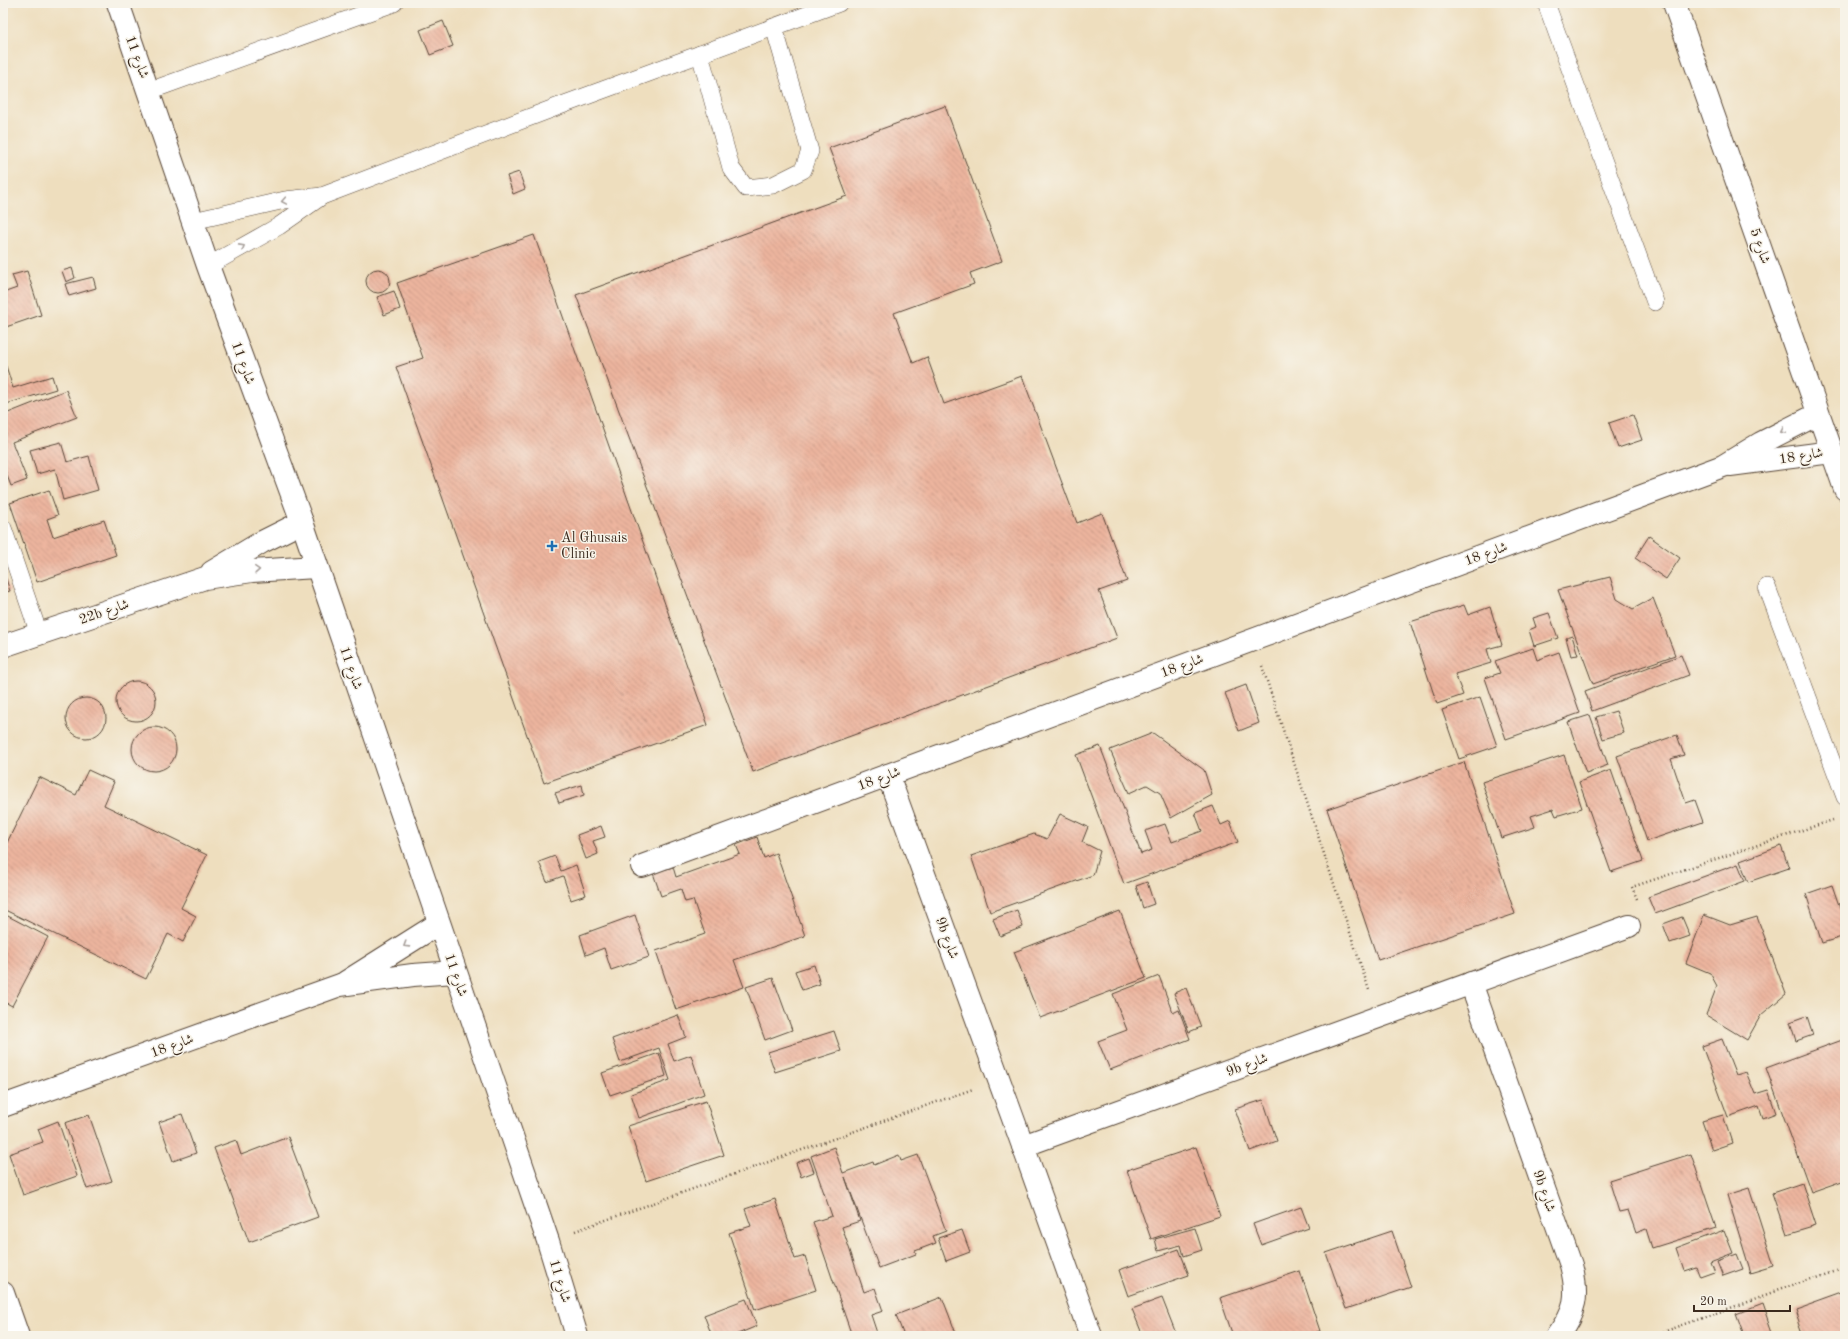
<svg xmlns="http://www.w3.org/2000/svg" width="1848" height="1339" viewBox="0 0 1848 1339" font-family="'Old Standard TT',Amiri,serif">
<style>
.building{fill:url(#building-back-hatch)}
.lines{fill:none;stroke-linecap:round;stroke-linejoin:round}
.lane-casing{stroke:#564536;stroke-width:18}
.street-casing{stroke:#564536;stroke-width:24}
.path{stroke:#564536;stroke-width:2.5;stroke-dasharray:1 3;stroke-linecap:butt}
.lane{stroke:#fff;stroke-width:17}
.street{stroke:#fff;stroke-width:22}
.oneway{stroke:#a79f9a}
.poi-dot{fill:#1f6fb2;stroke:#f7f3e8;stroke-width:1.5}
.labels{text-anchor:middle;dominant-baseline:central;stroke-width:3;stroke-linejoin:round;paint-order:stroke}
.street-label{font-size:14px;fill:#3b2a1e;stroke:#f7f3e8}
.poi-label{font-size:14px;fill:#3b2a1e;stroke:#f7f3e8;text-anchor:start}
</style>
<defs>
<pattern id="building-back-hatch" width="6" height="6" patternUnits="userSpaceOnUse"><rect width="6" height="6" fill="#edb59f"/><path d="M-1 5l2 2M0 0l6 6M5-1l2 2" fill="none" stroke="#c19381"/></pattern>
</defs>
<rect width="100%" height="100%" fill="#f7f3e8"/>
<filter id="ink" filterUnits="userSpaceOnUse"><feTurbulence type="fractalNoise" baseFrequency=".025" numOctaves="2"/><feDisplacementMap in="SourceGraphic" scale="8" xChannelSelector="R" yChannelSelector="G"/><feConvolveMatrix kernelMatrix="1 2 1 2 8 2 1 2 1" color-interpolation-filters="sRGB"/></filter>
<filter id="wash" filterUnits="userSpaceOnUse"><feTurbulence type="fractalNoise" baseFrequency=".012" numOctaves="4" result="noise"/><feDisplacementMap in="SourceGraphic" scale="16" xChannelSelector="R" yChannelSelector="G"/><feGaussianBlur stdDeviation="0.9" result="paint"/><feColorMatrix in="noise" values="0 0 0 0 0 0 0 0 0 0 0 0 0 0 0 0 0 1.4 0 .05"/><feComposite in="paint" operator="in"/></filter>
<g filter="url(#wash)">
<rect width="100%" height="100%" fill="#eedebe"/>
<g id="blocks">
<!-- building -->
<g class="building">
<path d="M443 21 453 46 430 55 420 30Z"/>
<path d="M945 106 1002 261 970 273 974 284 894 313 913 363 927 357 944 404 1022 376 1077 523 1102 513 1127 581 1099 591 1117 638 753 772 576 295 847 196 829 148Z"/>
<path d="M519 172 525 189 513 194 507 176Z"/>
<path d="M534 235 708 725 544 783 396 367 423 358 397 283Z"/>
<path d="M72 268 75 278 66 282 62 271Z"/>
<circle cx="378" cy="281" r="12"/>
<path d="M27 271 41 315 3 328V293L17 288 12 275Z"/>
<path d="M93 277 96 288 69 296 65 284Z"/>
<path d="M394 291 400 309 384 315 377 297Z"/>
<path d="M6 366 13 388 52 376 56 389 3 405V367Z"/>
<path d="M66 390 77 417 12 442 27 480 11 486 3 465V415Z"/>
<path d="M1633 415 1642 440 1618 448 1609 423Z"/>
<path d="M61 442 67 462 89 456 98 490 63 500 55 469 37 474 30 450Z"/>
<path d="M49 490 58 515 47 519 53 537 104 520 116 555 37 582 10 503Z"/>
<path d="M1649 536 1680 558 1666 579 1635 558Z"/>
<path d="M3 570 10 591 3 593Z"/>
<path d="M1610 577 1617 599 1633 609 1653 598 1675 655 1593 684 1558 590Z"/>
<path d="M1464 605 1468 615 1490 607 1502 645 1487 649 1491 663 1455 674 1463 695 1437 704 1410 622Z"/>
<path d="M1549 613 1558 638 1534 646 1529 630 1536 627 1533 618Z"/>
<path d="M1572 636 1578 655 1571 656 1566 638Z"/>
<path d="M1533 648 1537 660 1559 652 1580 713 1506 739 1485 678 1500 673 1495 661Z"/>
<path d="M1681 655 1689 675 1592 711 1585 691Z"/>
<circle cx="136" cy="701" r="20"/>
<path d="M1246 685 1259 723 1239 731 1225 693Z"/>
<path d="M1480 697 1497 746 1459 759 1442 710Z"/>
<circle cx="86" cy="718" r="20"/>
<path d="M1616 711 1624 733 1603 739 1596 717Z"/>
<path d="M1590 715 1608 765 1586 773 1568 722Z"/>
<circle cx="154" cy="749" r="22"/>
<path d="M1153 733 1204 770 1212 795 1171 818 1160 793 1147 785 1129 793 1110 750Z"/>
<path d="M1677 735 1684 755 1671 759 1686 803 1695 800 1703 822 1647 841 1617 756Z"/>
<path d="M1100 746 1141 854 1152 850 1145 831 1165 824 1172 842 1202 831 1195 813 1213 806 1221 825 1230 821 1238 842 1124 884 1076 755Z"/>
<path d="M1564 755 1582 808 1556 816 1553 809 1531 816 1535 827 1501 838 1482 782Z"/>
<path d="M1464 762 1515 914 1378 960 1327 809Z"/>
<path d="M88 770 114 782 104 805 207 855 181 908 196 916 183 942 168 934 146 979 3 909V851L39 777 76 795Z"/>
<path d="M1611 770 1643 861 1611 872 1579 782Z"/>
<path d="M582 785 584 795 559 803 555 793Z"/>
<path d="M1060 814 1088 827 1082 842 1100 851 1093 875 990 912 971 856 1034 834 1047 839Z"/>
<path d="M601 826 605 837 593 841 598 854 586 859 577 835Z"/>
<path d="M757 837 764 858 776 853 805 936 734 960 744 987 676 1010 656 951 705 934 693 900 685 902 681 889 661 896 653 873 673 867 676 877 740 854 736 845Z"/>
<path d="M1781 846 1789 868 1748 882 1740 861Z"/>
<path d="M555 856 561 871 576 865 586 895 571 900 563 876 547 882 539 862Z"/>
<path d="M1738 864 1745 881 1655 914 1648 897Z"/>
<path d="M1147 882 1154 904 1143 908 1136 886Z"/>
<path d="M1832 885 1845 923V936L1822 943 1806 894Z"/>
<path d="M1017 910 1023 927 1000 936 993 919Z"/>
<path d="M1120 911 1146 978 1040 1018 1014 952Z"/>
<path d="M4 914 48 937 12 1006 3 1001Z"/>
<path d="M635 915 649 957 611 970 604 948 586 955 580 935Z"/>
<path d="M1704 915 1730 925 1757 917 1786 994 1761 1015 1747 1040 1706 1015 1717 986 1710 973 1686 963Z"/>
<path d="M1682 917 1690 936 1670 943 1663 924Z"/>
<path d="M814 965 820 984 802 990 795 971Z"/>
<path d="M1159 976 1173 1013 1179 1010 1190 1039 1110 1070 1098 1041 1127 1030 1113 994Z"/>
<path d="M773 978 792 1030 765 1040 746 987Z"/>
<path d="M1186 988 1201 1027 1189 1032 1174 993Z"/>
<path d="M678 1015 686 1037 668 1044 674 1061 691 1055 704 1094 639 1118 631 1094 670 1080 659 1048 620 1062 612 1039Z"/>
<path d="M1807 1016 1813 1035 1796 1041 1790 1022Z"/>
<path d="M834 1031 841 1051 775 1072 768 1052Z"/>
<path d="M1722 1039 1736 1075 1746 1072 1755 1094 1768 1090 1776 1113 1763 1118 1759 1106 1728 1117 1702 1046Z"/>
<path d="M1845 1039V1180L1811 1192 1766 1068Z"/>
<path d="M659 1053 666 1076 610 1095 602 1073Z"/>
<path d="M1263 1100 1277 1141 1250 1151 1235 1109Z"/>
<path d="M706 1101 724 1155 646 1181 628 1126Z"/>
<path d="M182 1114 196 1153 173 1161 159 1122Z"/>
<path d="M89 1115 112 1181 87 1189 65 1123Z"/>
<path d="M1723 1115 1732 1143 1712 1150 1702 1121Z"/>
<path d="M58 1121 77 1176 23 1195 9 1154 43 1142 38 1129Z"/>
<path d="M288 1137 318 1217 249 1242 214 1148 236 1140 241 1155Z"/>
<path d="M834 1147 843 1173 873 1162 874 1165 899 1155 901 1161 918 1155 946 1231 933 1236 936 1243 915 1251 916 1254 879 1268 845 1177 860 1221 842 1227 864 1292 875 1288 883 1311 871 1315 878 1336H852L813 1222 832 1216 811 1156Z"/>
<path d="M1196 1147 1220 1216 1151 1239 1127 1170Z"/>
<path d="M1691 1154 1716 1228 1652 1248 1646 1229 1636 1233 1628 1210 1619 1212 1609 1180Z"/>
<path d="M809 1158 814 1172 801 1177 796 1163Z"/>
<path d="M1802 1183 1816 1225 1786 1234 1772 1193Z"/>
<path d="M1749 1188 1774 1266 1751 1273 1727 1195Z"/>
<path d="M775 1199 795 1259 805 1256 816 1290 755 1310 729 1233 751 1226 745 1209Z"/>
<path d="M1301 1207 1309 1228 1261 1245 1253 1224Z"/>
<path d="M1195 1228 1202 1250 1184 1256 1181 1245 1158 1251 1155 1239Z"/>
<path d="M962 1230 970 1252 946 1261 938 1238Z"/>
<path d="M1724 1230 1733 1253 1710 1262 1714 1272 1700 1277 1696 1267 1684 1271 1676 1248Z"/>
<path d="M1392 1231 1411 1287 1346 1309 1326 1253Z"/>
<path d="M1179 1249 1189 1275 1128 1296 1119 1270Z"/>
<path d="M1737 1254 1743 1269 1723 1276 1717 1261Z"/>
<path d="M1300 1271 1320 1331 1305 1336H1233L1220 1298Z"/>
<path d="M1845 1292V1336H1804L1795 1310Z"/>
<path d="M942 1297 957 1336H904L896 1315Z"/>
<path d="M1162 1298 1175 1331 1161 1336H1143L1132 1309Z"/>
<path d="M746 1299 757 1326 733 1336H712L704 1315Z"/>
<path d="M1762 1304 1773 1336H1744L1736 1314Z"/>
</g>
</g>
</g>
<g filter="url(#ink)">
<use href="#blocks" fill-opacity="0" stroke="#564536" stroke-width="1"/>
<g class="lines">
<!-- lane casing -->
<g class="lane-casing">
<g id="lane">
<path d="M1546 3 1655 302"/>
<path d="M700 54 731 168 746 188 773 185 803 170 810 151 774 27"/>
<path d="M149 91 394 3"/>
<path d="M193 221 285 200 322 196"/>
<path d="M208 266 279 226 322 196 562 105 839 3"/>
<path d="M3 528 39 634"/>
<path d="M1767 587 1845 797"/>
</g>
</g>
<!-- street casing -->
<g class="street-casing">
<g id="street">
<path d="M118 3 208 266 302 522 548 1241 577 1336"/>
<path d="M1674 3 1845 489"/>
<path d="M1730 465 1832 452"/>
<path d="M212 572 262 542 302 522"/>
<path d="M3 646 205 578 252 571 316 567"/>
<path d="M888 775 1023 1146 1091 1336"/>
<path d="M642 866 1723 466 1761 443 1818 414"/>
<path d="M346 982 438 924"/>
<path d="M1471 983 1571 1265C1579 1296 1576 1310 1557 1336"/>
<path d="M3 1106 340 985 413 975 455 972"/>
<path d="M1023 1146 1629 926"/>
<path d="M3 1293 18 1336"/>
</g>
</g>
<!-- path -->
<g class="path">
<path d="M1262 666 1369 990"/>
<path d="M1637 899 1632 887 1833 820"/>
<path d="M575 1231 973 1089"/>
<path d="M1652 1336 1845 1267"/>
</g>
<!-- lane -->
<use href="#lane" class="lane"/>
<!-- street -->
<use href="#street" class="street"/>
</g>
<!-- one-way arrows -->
<defs><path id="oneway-chevron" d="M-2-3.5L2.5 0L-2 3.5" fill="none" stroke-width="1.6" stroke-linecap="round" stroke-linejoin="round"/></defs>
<g class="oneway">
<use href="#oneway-chevron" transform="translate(284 201) rotate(170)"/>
<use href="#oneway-chevron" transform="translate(242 247) rotate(-29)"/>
<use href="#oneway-chevron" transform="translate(1783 431) rotate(154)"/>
<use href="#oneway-chevron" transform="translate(257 570) rotate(-4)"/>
<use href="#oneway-chevron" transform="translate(406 945) rotate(148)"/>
</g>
</g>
<!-- markers -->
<path class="poi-dot" d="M550 540h4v4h4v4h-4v4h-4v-4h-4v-4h4z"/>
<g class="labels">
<!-- street labels -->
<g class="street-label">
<text transform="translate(137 57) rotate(70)">شارع 11</text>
<text transform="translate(1760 246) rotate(71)">شارع 5</text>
<text transform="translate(243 363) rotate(70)">شارع 11</text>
<text transform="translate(1801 456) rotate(-9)">شارع 18</text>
<text transform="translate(1486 554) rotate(-20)">شارع 18</text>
<text transform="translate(104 612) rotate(-19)">22b شارع</text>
<text transform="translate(1182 666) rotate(-20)">شارع 18</text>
<text transform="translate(351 668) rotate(71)">شارع 11</text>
<text transform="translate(879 779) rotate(-20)">شارع 18</text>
<text transform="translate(947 938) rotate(70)">9b شارع</text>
<text transform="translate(456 975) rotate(71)">شارع 11</text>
<text transform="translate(172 1046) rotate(-20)">شارع 18</text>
<text transform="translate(1247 1065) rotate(-20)">9b شارع</text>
<text transform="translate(1544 1191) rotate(71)">9b شارع</text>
<text transform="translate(560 1281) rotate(73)">شارع 11</text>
</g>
<!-- poi labels -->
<g class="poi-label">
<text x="561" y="538">Al Ghusais<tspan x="561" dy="16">Clinic</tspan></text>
</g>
</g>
<!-- margin -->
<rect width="1848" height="1339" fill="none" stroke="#f7f3e8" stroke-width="16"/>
<!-- scale -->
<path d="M1694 1305v6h96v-6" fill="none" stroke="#3b2a1e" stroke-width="2"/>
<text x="1700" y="1305" font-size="12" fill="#3b2a1e" stroke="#f7f3e8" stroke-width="3" paint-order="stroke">20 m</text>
</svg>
